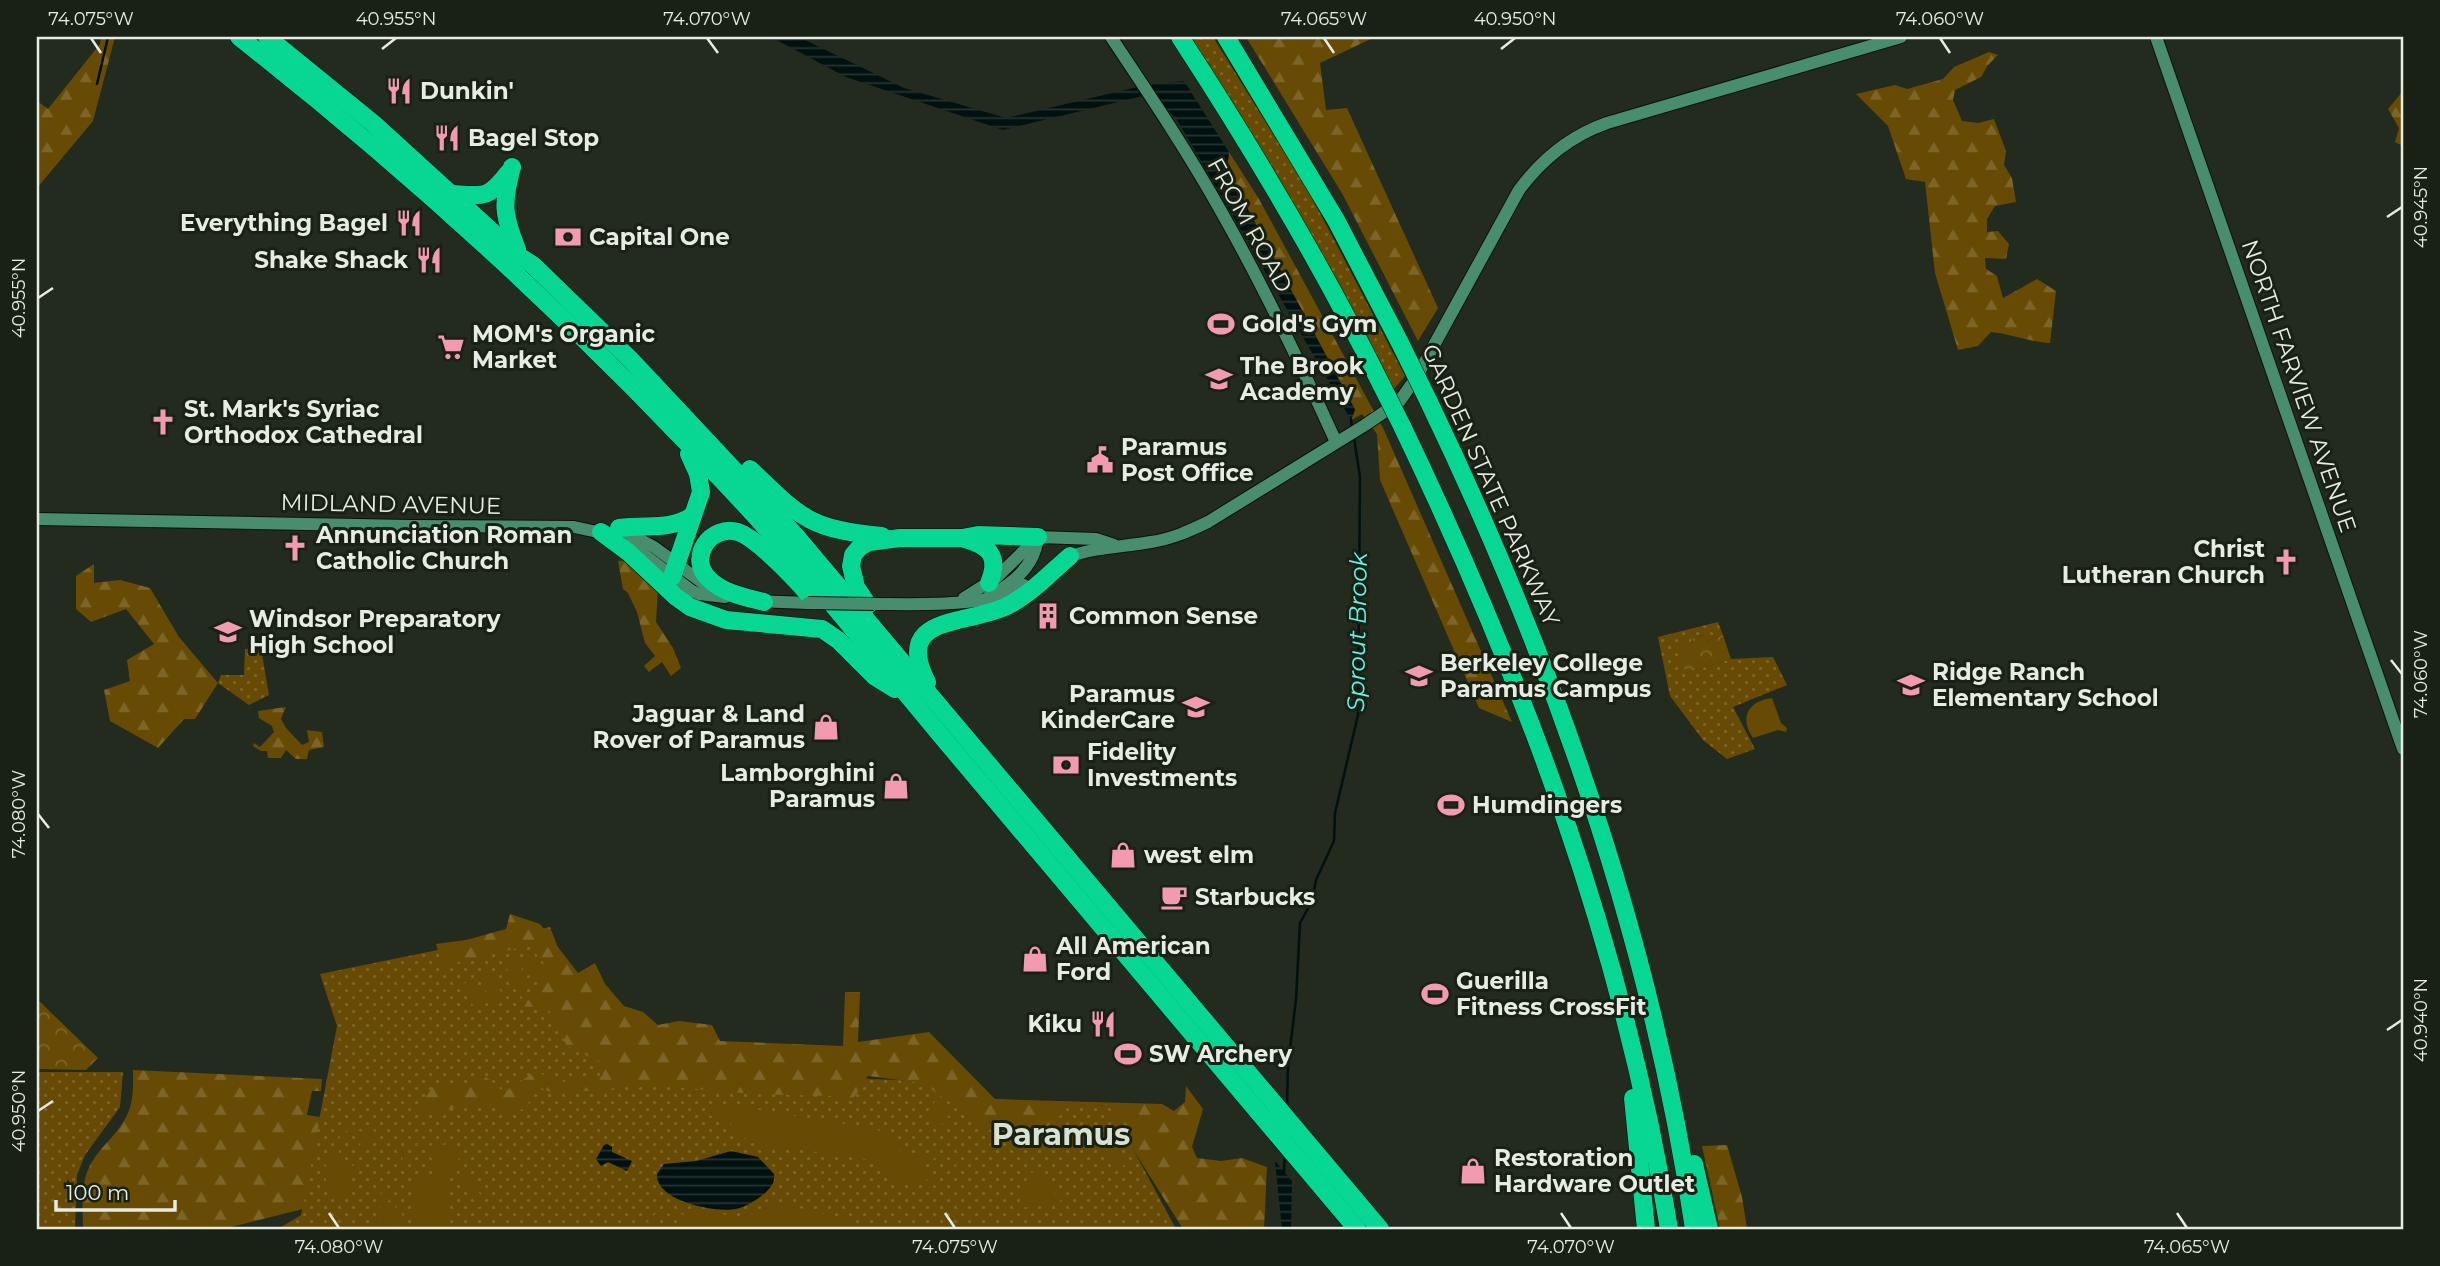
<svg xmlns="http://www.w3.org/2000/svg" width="2440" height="1266" viewBox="0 0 2440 1266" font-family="Montserrat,sans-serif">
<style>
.grass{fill:url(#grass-dots)}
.forest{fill:url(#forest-firs)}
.park{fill:url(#park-crowns)}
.pitch{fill:#674b04;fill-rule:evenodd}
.water{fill:url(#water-rules)}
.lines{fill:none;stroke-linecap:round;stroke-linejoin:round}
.stream{stroke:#01110f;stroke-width:2.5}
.secondary-casing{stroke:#0b1307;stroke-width:14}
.highway-casing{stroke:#0b1307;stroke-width:19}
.secondary{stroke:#478d6e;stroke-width:12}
.highway{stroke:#07d792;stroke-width:18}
.secondary-bridge-casing{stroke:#0b1307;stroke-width:14;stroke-linecap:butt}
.highway-bridge-casing{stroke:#0b1307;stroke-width:19;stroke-linecap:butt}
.secondary-bridge{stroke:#478d6e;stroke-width:12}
.highway-bridge{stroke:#07d792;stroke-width:18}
.ticks{fill:none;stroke:#e6ece3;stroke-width:2.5}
.labels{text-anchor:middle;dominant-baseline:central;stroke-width:6;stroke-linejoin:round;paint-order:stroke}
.poi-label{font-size:23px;font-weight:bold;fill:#e6ece3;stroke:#192114;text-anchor:start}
.street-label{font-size:23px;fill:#e6ece3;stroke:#192114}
.water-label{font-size:24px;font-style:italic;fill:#65f3e7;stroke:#192114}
.district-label{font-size:30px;font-weight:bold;fill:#d7e2d1;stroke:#192114}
.neatline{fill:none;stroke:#e6ece3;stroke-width:2.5}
.ticks-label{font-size:18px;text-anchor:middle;fill:#e6ece3}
</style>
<defs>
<pattern id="grass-dots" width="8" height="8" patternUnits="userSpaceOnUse" patternTransform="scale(1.75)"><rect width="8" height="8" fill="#674b04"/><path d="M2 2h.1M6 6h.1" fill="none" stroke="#7d6528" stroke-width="1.8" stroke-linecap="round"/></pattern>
<pattern id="forest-firs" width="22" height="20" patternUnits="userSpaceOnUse" patternTransform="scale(1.75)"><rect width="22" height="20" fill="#674b04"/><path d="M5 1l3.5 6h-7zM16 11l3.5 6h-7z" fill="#7d6528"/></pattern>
<pattern id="park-crowns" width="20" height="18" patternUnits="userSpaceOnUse" patternTransform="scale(1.75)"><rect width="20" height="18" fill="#674b04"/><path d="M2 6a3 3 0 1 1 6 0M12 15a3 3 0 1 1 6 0" fill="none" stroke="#7d6528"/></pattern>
<pattern id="water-rules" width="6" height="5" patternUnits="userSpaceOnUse" patternTransform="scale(1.75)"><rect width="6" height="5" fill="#01110f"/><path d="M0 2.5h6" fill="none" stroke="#263432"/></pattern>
</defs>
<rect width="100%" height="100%" fill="#222b1d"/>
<!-- grass -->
<g class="grass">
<path d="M1191 37H1213L1309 192 1405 376 1394 389 1331 270 1271 165Z"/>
<path d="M1718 622 1723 635 1707 641 1704 635 1692 639 1686 673 1731 659 1773 657 1787 685 1733 707 1755 749 1727 759 1703 740 1670 696 1658 637Z"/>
<path d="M245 649H251L262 654 269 695 249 705 218 683 221 675H244Z"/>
<path d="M550 927 604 1067 962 1083 995 1099 1110 1106 1176 1229H278L301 1215 337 1026 320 974Z"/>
<path d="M37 1072H123L120 1107 85 1155 77 1175 75 1229H37Z"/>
</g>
<!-- forest -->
<g class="forest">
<path d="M101 37H115L93 121 37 188V101L48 109 100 44Z"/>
<path d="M1246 37H1375L1320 63 1326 110 1347 108 1438 308 1418 341 1343 195Z"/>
<path d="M1989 52 1998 55 1988 65 1981 77 1955 90 1953 100 1962 121 1978 123 1994 119 2006 151 2004 165 2012 178 2016 202 1995 206 1987 219V232L1998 231 2009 244 2006 259 1985 258 1986 269 1997 276 2003 298 2037 279 2056 291 2050 343C2030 342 2011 334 1991 332L1978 346 1958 350 1935 273 1925 182 1906 179 1888 126 1856 94 1895 85 1907 89 1943 79 1954 67Z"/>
<path d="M2403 91V146L2395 142 2399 128 2388 109Z"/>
<path d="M1229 152 1259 199 1384 430 1512 722 1479 708 1380 480 1377 434 1362 414 1351 420 1355 409 1227 170Z"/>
<path d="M628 560 658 586 656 622 673 648 681 668 671 676 662 662 649 672 644 666 655 656 645 643 637 612 628 593 623 589 618 561Z"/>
<path d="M94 564V583L120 580 150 588 179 637 218 683 195 719H184L158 748 110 721 104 690 130 681 127 660 154 644 126 609 91 622 76 609V576Z"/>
<path d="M286 707 281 719 286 728 302 745 309 742 307 730 322 732 324 747 309 750 307 759H296L286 750 281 758H268L267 751H261L253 746 254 743 260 747 274 732 272 726 259 718 258 711Z"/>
<path d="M510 914 540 924 578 973 595 963 605 984 624 1006 643 1012 658 1025 679 1021 712 1025 720 1041 843 1046 845 992H860L858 1042 929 1032 995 1099 1162 1104 1174 1111 1185 1102 1186 1086 1203 1109 1192 1147 1197 1158 1221 1161 1242 1158 1267 1167 1264 1229H1183L1121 1130 1109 1106 1067 1104C1048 1134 1051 1140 1014 1146L922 1083 868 1076 853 1099 835 1096 756 1094 648 1085 555 1094 537 1086 531 1091 528 1106 513 1114 481 1102 422 1116 418 1107 434 1085H461L486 1077 504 1092 535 1072 565 1082 603 1076 600 1062 567 1046 548 1008 519 1006 523 995 550 982 537 945C504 949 475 962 442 964L436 944 466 940 506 929Z"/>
<path d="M133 1070 322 1079 321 1091H312L307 1115 320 1117 303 1209 231 1227V1229H83C83 1210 80 1189 88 1170 97 1148 119 1135 128 1113 134 1099 133 1085 133 1070Z"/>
<path d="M1727 1145 1742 1197 1747 1229H1720L1702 1146Z"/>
<path d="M381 1191 402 1214 407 1229H380Z"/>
</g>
<!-- park -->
<g class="park">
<path d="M1705 635 1707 641 1723 635 1731 659 1686 673 1677 648 1692 643 1691 639Z"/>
<path d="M37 999 98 1058 86 1070 37 1069Z"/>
</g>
<!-- pitch -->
<g class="pitch">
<path d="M1772 698 1781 723 1787 728 1786 732 1778 730 1753 738C1739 718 1748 701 1772 698Z"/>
<path d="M533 952 545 978 533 983 521 958Z"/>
<path d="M517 959 529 985 517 990 505 965Z"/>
<path d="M491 971 503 996 491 1002 479 976Z"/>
<path d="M475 979 486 1004 475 1010 463 984Z"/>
<path d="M936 1100 952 1111 940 1127 925 1115Z"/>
<path d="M717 1103 875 1129 886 1134 898 1149 908 1157 929 1154 957 1165C966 1177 961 1192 946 1194L926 1179 907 1184 902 1183 874 1162 857 1157 755 1144 743 1137 729 1122 708 1115 706 1107ZM936 1158C947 1162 961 1162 961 1177 960 1184 959 1188 954 1193L942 1192 927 1176 926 1164 930 1159Z"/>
<path d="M372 1126 375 1134 372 1140 364 1143 355 1167 349 1173V1195C323 1212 324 1167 327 1154L338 1150 340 1135 345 1129 366 1132ZM345 1131 358 1132 362 1138 355 1164 350 1169 344 1168C337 1157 337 1141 345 1131Z"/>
<path d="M1115 1142 1125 1165 1113 1170 1103 1148Z"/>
<path d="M408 1143 434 1146 452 1144 460 1158C440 1175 447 1206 452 1229H416L410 1201 416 1182 402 1161 403 1147ZM409 1144 422 1145 432 1159 435 1170 431 1177 420 1179 405 1164 403 1152Z"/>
<path d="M464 1169 485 1202 480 1207H477L459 1173Z"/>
<path d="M1038 1169 1051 1181 1055 1195C1068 1199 1081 1203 1082 1219L1075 1229H1070L1079 1223 1081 1213 1077 1207 1066 1200H1061L1058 1204 1060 1220 1064 1229 1060 1228 1055 1204C1041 1199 1033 1209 1022 1207L1020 1200 1028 1175Z"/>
<path d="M777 1203 847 1219 862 1229H717L713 1224C702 1223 693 1229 681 1229 677 1219 672 1212 660 1212L641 1229 659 1210 678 1215 709 1212 742 1218Z"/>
</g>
<!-- water -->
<g class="water">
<path d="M771 37H799L904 88 1006 118 1146 85 1184 81 1229 152 1227 170 1355 410 1351 420 1176 118 1151 94 1003 130 846 77Z"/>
<path d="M607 1144 612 1147V1152L632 1161 627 1171 608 1162 601 1166 596 1159 604 1145Z"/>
<path d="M731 1151 758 1157 774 1174C775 1183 771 1187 765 1193 757 1200 746 1207 736 1209 715 1213 655 1201 657 1174L664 1164 696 1161Z"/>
<path d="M1275 1161 1292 1181 1291 1229H1282Z"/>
</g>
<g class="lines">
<!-- stream -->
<g class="stream">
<path d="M97 84 108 37"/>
<path d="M1351 420 1352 428"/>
<path d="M1287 1106 1288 1066 1296 999 1300 923 1312 901 1316 880 1334 841 1335 813 1358 715 1360 477 1354 438"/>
<path d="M1284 1172 1285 1154"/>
</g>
<!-- secondary casing -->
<g class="secondary-casing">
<g id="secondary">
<path d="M1111 37C1149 94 1188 152 1222 213 1264 287 1301 365 1336 442"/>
<path d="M2156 37 2403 749"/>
<path d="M37 519 410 526 574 527 607 534"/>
<path d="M620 529 654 547 715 592"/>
<path d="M630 544 692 591 699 594 725 597"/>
<path d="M1065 558C1094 547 1122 547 1151 542 1172 539 1189 531 1208 522L1365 425 1399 402 1416 378 1519 190C1542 159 1570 136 1607 123L1901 37"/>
<path d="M989 596C1013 584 1035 565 1038 537"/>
<path d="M964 598 997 577 1038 537 1096 539 1114 545"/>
<path d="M756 601 808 603"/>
<path d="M874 604C912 604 995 608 1024 585"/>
</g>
</g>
<!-- highway casing -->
<g class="highway-casing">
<g id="highway">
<path d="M239 37C435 191 619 363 785 549 839 610 890 675 943 738 1081 902 1219 1065 1357 1229"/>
<path d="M267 37 374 124 519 256 533 265 630 359 796 536 1380 1229"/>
<path d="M1180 37C1253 149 1322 265 1382 386"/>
<path d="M1226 37 1336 220 1400 343"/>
<path d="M512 167C502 204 503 214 517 249"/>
<path d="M453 194C484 196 488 199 508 173"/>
<path d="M1428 400C1554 662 1652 941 1694 1229"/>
<path d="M1402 426C1525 682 1624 948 1669 1229"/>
<path d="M750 469C801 518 809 529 882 536"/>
<path d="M619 528C644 524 670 531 692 516"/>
<path d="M601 532 628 552 676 597 690 607 726 620 822 629 838 640 874 676 895 689"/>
<path d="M965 539C990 546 1000 557 989 583"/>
<path d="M672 577 701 492 698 474 689 454"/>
<path d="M764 602C745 597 723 593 709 579 687 558 710 524 738 532 758 539 796 580 811 597"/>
<path d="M868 605 856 587 851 566 853 555 860 547 869 542 900 538H962L978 535 1038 537"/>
<path d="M927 682C892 614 966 626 1007 606 1031 594 1050 573 1070 556"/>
<path d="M1633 1098 1646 1229"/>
<path d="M1694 1164 1709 1229"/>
</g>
</g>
<!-- secondary -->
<use href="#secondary" class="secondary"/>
<!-- highway -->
<use href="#highway" class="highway"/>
<!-- secondary-bridge casing -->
<g class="secondary-bridge-casing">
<path id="secondary-bridge" d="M808 603 874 604"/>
</g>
<!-- highway-bridge casing -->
<g class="highway-bridge-casing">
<g id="highway-bridge">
<path d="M1400 343 1428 400"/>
<path d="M1382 386 1402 426"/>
</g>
</g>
<!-- secondary-bridge -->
<use href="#secondary-bridge" class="secondary-bridge"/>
<!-- highway-bridge -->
<use href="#highway-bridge" class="highway-bridge"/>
</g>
<!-- ticks -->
<path class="ticks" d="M91 38 101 53M707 38 718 53M1324 38 1334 53M1940 38 1950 53M382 49 396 38M1501 49 1515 38M2387 217 2402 207M38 298 53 288M2391 660 2402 674M38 814 49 828M2387 1030 2402 1020M38 1111 53 1101M329 1213 339 1228M945 1213 955 1228M1561 1213 1571 1228M2177 1213 2187 1228"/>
<!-- icons -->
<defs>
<g id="restaurant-bare" transform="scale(2.1)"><path d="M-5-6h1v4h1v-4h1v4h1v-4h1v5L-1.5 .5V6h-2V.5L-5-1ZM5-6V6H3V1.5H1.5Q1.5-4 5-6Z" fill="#f29ab0" stroke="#192114" stroke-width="2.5" paint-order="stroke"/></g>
<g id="bank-bare" transform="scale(2.1)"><path d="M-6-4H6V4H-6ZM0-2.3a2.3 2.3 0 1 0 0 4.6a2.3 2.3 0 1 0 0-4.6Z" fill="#f29ab0" stroke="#192114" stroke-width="2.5" paint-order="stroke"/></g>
<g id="stadium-bare" transform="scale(2.1)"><path d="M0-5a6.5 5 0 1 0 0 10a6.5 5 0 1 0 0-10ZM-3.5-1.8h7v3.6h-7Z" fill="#f29ab0" stroke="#192114" stroke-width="2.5" paint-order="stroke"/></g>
<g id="supermarket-bare" transform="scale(2.1)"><path d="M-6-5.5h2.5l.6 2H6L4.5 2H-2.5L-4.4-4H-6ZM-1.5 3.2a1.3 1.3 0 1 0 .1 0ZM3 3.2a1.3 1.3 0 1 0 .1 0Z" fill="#f29ab0" stroke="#192114" stroke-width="2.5" paint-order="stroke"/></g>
<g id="school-bare" transform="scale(2.1)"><path d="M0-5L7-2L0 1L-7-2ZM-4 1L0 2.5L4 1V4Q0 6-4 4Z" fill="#f29ab0" stroke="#192114" stroke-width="2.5" paint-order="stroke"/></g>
<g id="church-bare" transform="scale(2.1)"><path d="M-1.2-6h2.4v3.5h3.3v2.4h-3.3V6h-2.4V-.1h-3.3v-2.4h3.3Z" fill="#f29ab0" stroke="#192114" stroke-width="2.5" paint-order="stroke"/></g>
<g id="civic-bare" transform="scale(2.1)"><path d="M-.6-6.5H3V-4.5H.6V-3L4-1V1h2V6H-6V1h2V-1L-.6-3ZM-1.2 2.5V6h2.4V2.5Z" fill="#f29ab0" stroke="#192114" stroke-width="2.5" paint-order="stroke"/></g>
<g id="building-bare" transform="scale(2.1)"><path d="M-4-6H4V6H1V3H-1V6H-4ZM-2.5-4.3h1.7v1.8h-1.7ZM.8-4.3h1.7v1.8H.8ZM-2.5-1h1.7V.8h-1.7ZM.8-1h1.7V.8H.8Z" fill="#f29ab0" stroke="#192114" stroke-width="2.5" paint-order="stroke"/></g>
<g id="university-bare" transform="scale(2.1)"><path d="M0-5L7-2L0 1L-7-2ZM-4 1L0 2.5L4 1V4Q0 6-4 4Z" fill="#f29ab0" stroke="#192114" stroke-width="2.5" paint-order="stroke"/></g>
<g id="shop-bare" transform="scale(2.1)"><path d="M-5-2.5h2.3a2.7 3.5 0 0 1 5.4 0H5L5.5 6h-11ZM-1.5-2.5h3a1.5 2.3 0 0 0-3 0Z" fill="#f29ab0" stroke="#192114" stroke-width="2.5" paint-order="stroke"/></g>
<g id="cafe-bare" transform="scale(2.1)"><path d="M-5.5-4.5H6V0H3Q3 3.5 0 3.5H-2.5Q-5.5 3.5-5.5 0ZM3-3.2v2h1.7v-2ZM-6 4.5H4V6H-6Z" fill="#f29ab0" stroke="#192114" stroke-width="2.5" paint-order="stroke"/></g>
</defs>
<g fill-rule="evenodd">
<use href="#restaurant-bare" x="399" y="91"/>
<use href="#restaurant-bare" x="447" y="138"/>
<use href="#restaurant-bare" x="409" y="223"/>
<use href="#bank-bare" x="568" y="237"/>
<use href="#restaurant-bare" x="429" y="260"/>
<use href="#stadium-bare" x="1221" y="324"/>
<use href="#supermarket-bare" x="451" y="347"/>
<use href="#school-bare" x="1219" y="379"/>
<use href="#church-bare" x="163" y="422"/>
<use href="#civic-bare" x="1100" y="460"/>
<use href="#church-bare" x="295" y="548"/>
<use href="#church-bare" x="2286" y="562"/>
<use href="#building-bare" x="1048" y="616"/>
<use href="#school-bare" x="228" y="632"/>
<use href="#university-bare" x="1419" y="676"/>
<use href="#school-bare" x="1911" y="685"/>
<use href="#school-bare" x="1196" y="707"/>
<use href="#shop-bare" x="826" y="727"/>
<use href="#bank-bare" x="1066" y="765"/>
<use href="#shop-bare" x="896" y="786"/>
<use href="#stadium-bare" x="1451" y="805"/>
<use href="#shop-bare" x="1123" y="855"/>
<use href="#cafe-bare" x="1174" y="897"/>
<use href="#shop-bare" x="1035" y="959"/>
<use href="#stadium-bare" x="1435" y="994"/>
<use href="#restaurant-bare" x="1103" y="1024"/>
<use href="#stadium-bare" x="1128" y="1054"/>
<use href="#shop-bare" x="1473" y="1171"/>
</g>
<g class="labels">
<!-- poi labels -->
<g class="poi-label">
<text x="420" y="91">Dunkin'</text>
<text x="468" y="138">Bagel Stop</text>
<text x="388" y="223" text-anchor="end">Everything Bagel</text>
<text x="589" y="237">Capital One</text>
<text x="408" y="260" text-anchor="end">Shake Shack</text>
<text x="1242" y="324">Gold's Gym</text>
<text x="472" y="334">MOM's Organic<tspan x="472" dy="26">Market</tspan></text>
<text x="1240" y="366">The Brook<tspan x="1240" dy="26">Academy</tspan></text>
<text x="184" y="409">St. Mark's Syriac<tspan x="184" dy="26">Orthodox Cathedral</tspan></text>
<text x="1121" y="447">Paramus<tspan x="1121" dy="26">Post Office</tspan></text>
<text x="316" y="535">Annunciation Roman<tspan x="316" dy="26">Catholic Church</tspan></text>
<text x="2265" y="549" text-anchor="end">Christ<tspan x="2265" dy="26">Lutheran Church</tspan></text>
<text x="1069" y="616">Common Sense</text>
<text x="249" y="619">Windsor Preparatory<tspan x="249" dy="26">High School</tspan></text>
<text x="1440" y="663">Berkeley College<tspan x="1440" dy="26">Paramus Campus</tspan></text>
<text x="1932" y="672">Ridge Ranch<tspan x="1932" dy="26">Elementary School</tspan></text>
<text x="1175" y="694" text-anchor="end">Paramus<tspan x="1175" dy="26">KinderCare</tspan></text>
<text x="805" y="714" text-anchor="end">Jaguar &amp; Land<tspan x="805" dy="26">Rover of Paramus</tspan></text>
<text x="1087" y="752">Fidelity<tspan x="1087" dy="26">Investments</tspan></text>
<text x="875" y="773" text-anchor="end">Lamborghini<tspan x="875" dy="26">Paramus</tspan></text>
<text x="1472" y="805">Humdingers</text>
<text x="1144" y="855">west elm</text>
<text x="1195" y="897">Starbucks</text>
<text x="1056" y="946">All American<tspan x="1056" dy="26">Ford</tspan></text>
<text x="1456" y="981">Guerilla<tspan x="1456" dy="26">Fitness CrossFit</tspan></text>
<text x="1082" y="1024" text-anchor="end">Kiku</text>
<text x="1149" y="1054">SW Archery</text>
<text x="1494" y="1158">Restoration<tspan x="1494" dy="26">Hardware Outlet</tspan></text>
</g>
<!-- street labels -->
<g class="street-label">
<text transform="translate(1250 225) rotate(61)">FROM ROAD</text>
<text transform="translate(2299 386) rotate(71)">NORTH FARVIEW AVENUE</text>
<text transform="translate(1491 485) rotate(66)">GARDEN STATE PARKWAY</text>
<text transform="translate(391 504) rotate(1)">MIDLAND AVENUE</text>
</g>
<!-- water labels -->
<g class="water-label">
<text transform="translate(1357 632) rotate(-89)">Sprout Brook</text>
</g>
<!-- district labels -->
<g class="district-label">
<text x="1061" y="1134">Paramus</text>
</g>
</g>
<!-- border -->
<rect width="2440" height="1266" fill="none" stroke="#192114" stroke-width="77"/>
<!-- scale -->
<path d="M56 1200v10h119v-10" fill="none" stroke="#e6ece3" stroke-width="3.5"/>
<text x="66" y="1200" font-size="21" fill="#e6ece3" stroke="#192114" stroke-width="5" paint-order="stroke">100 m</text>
<rect x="38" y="38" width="2364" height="1190" class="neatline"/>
<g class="ticks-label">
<text x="91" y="25">74.075°W</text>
<text x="396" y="25">40.955°N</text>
<text x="707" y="25">74.070°W</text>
<text x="1324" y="25">74.065°W</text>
<text x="1515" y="25">40.950°N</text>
<text x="1940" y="25">74.060°W</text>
<text transform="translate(2421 207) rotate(-90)" y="6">40.945°N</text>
<text transform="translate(19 298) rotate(-90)" y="6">40.955°N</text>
<text transform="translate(2421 674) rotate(-90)" y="6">74.060°W</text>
<text transform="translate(19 814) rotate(-90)" y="6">74.080°W</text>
<text transform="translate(2421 1020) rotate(-90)" y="6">40.940°N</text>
<text transform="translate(19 1111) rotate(-90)" y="6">40.950°N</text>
<text x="339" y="1253">74.080°W</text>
<text x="955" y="1253">74.075°W</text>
<text x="1571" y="1253">74.070°W</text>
<text x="2187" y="1253">74.065°W</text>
</g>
</svg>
